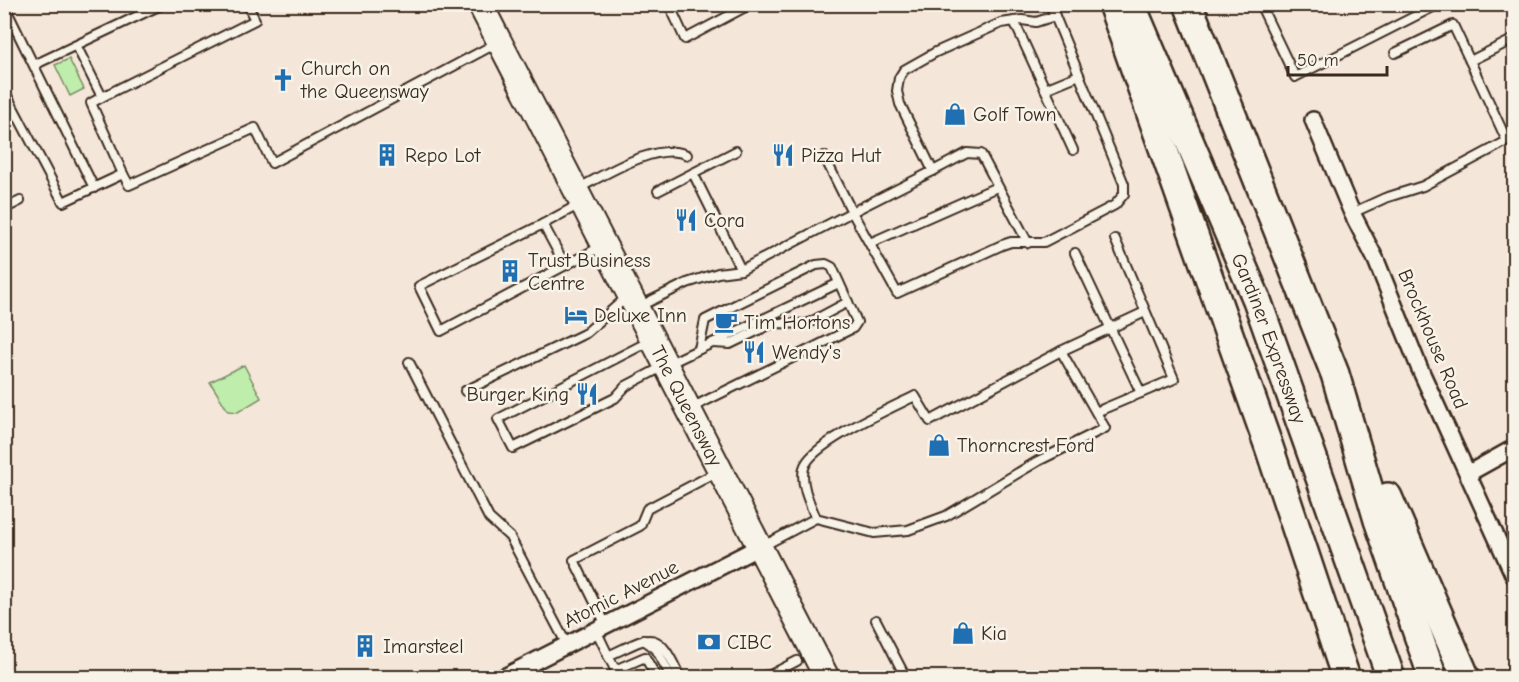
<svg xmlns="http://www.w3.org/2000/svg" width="1519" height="682" viewBox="0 0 1519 682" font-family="'Comic Neue',sans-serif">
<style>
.green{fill:#beedac;stroke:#7c8c65;stroke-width:1.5}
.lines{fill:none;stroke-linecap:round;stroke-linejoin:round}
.lane-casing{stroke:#3b2a1e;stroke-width:12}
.street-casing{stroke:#3b2a1e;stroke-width:20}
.primary-casing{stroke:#3b2a1e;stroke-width:28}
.highway-casing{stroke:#3b2a1e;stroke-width:32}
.lane{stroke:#f7f3e8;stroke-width:8}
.street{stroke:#f7f3e8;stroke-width:15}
.primary{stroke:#f7f3e8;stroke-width:24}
.highway{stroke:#f7f3e8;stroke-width:27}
.labels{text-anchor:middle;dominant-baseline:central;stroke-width:5;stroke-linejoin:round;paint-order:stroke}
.poi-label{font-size:20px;fill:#3b2a1e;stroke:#f7f3e8;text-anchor:start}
.street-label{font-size:20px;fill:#3b2a1e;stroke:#f7f3e8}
</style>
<rect width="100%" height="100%" fill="#f5e6da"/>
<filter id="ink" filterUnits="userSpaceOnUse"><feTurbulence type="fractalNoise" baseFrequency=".0167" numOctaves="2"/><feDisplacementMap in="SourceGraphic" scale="12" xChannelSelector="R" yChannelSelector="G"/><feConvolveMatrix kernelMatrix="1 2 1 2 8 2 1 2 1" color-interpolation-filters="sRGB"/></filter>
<g filter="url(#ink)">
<!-- green -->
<g class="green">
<path d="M69 59 84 89 70 96 55 65Z"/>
<path d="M244 365 261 398 238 412 228 411 210 382Z"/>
</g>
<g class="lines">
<!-- lane casing -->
<g class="lane-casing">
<g id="lane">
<path d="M669 4 685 39 751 4"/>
<path d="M789 4H792"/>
<path d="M1260 4 1295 77 1439 4"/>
<path d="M4 5 94 188"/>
<path d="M1014 21 1073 150"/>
<path d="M77 47 102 97 255 20 247 4"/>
<path d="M1395 53 1453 25 1470 61"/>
<path d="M34 65 163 4"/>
<path d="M1045 89 1079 75"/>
<path d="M4 90 63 202 123 174 129 185 255 128 272 163 497 43"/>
<path d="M102 97 91 103 123 174"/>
<path d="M933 171 852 212 897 293 1002 245 1011 242H1044L1115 205 1124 194V184L1050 4"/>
<path d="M693 173 736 151"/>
<path d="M579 188C606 174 658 141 687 155"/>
<path d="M658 191 693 173 741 270"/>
<path d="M4 209 20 201"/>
<path d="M1352 213 1385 198 1423 186 1507 141 1470 61 1514 39"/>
<path d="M543 224 578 205"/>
<path d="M870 243 997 187"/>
<path d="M1028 243 981 154 967 153 933 171 900 104 897 91 899 78 904 70 936 52 1001 23 1022 20 1036 22 1055 16"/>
<path d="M1075 253 1141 393"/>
<path d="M565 265 543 224 419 286 441 331 602 246"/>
<path d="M640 306 687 283 718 273 741 270 852 212 824 156"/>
<path d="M650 341 498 419 513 448 615 398 626 386 666 365 839 283"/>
<path d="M713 343 730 344 773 323 807 324 848 302"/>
<path d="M1061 351 1145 312"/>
<path d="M409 362 489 518 510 537 567 645"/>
<path d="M465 391 586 333 628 296"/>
<path d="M691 408 853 328 857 322 832 267 826 264 816 265 705 320 699 349"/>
<path d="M1096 412 1174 379 1115 239"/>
<path d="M763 546 816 518 874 533 908 530 946 516 1038 461 1105 428 1061 351 930 421 915 396C891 408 810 444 804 468 800 484 810 504 816 518"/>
<path d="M876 620 906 678"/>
<path d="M606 625 574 560 640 526 647 509 719 471"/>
<path d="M596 630 619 678"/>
<path d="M644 640 656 649 670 675"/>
<path d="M608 656C648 638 656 626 677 671"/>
<path d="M615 670 645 657 657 678"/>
<path d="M751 678 770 675 797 661"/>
</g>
</g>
<!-- street casing -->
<g class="street-casing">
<g id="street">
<path d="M1313 120 1352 213 1376 260 1419 367 1514 576"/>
<path d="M1469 473 1514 448"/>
<path d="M502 678 759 547"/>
</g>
</g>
<!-- primary casing -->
<g class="primary-casing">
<g id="primary">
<path id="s1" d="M480 4 827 678"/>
</g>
</g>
<!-- highway casing -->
<g class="highway-casing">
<g id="highway">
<path d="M1112 4 1269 447 1346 678"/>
<path id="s2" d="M1131 4 1257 300 1391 678"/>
<path d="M1188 4 1335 374 1378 520 1433 678"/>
<path d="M1388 497 1466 678"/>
</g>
</g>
<!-- lane -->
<use href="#lane" class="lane"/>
<!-- street -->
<use href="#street" class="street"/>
<!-- primary -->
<use href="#primary" class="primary"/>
<!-- highway -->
<use href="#highway" class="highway"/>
</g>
</g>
<!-- icons -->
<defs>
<g id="church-bare" transform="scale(1.8)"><path d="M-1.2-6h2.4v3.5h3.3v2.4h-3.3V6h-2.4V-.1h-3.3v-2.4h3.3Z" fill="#1f6fb2" stroke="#f7f3e8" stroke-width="2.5" paint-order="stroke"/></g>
<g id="shop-bare" transform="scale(1.8)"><path d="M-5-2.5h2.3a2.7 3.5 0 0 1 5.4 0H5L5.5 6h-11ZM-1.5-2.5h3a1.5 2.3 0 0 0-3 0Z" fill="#1f6fb2" stroke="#f7f3e8" stroke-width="2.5" paint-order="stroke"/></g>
<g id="building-bare" transform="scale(1.8)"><path d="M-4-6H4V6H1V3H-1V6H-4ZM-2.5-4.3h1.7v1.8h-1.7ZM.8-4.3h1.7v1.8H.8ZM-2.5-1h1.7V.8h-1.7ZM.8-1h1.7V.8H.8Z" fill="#1f6fb2" stroke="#f7f3e8" stroke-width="2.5" paint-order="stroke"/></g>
<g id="restaurant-bare" transform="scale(1.8)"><path d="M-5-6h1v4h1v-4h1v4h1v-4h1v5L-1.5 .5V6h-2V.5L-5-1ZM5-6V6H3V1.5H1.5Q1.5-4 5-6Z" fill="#1f6fb2" stroke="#f7f3e8" stroke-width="2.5" paint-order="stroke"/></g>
<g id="hotel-bare" transform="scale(1.8)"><path d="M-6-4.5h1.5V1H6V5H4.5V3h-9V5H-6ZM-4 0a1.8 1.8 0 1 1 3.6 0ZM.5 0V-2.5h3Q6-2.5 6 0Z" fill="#1f6fb2" stroke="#f7f3e8" stroke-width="2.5" paint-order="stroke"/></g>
<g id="cafe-bare" transform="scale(1.8)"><path d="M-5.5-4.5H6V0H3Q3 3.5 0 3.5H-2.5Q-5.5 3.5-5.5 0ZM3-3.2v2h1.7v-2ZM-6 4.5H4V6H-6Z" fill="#1f6fb2" stroke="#f7f3e8" stroke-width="2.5" paint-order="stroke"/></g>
<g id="bank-bare" transform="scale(1.8)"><path d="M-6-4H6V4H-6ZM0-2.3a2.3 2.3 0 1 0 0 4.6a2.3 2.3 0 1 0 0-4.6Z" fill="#1f6fb2" stroke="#f7f3e8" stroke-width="2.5" paint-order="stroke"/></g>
</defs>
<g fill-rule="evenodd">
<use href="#church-bare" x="283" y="80"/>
<use href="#shop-bare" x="955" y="114"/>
<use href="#building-bare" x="387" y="155"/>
<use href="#restaurant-bare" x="783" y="155"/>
<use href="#restaurant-bare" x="686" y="220"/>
<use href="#building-bare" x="510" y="271"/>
<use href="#hotel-bare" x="576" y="315"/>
<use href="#cafe-bare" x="726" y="322"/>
<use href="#restaurant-bare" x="754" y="352"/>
<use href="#restaurant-bare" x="587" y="394"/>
<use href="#shop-bare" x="939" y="445"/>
<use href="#shop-bare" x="963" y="633"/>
<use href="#bank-bare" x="709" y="642"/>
<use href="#building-bare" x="365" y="646"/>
</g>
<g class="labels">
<!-- poi labels -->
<g class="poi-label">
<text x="301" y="68">Church on<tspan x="301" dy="23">the Queensway</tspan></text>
<text x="973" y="114">Golf Town</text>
<text x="405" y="155">Repo Lot</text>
<text x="801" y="155">Pizza Hut</text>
<text x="704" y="220">Cora</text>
<text x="528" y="260">Trust Business<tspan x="528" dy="23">Centre</tspan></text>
<text x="594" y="315">Deluxe Inn</text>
<text x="744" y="322">Tim Hortons</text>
<text x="772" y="352">Wendy's</text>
<text x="569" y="394" text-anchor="end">Burger King</text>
<text x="957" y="445">Thorncrest Ford</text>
<text x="981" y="633">Kia</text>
<text x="727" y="642">CIBC</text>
<text x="383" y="646">Imarsteel</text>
</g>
<!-- street labels -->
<g class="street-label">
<text stroke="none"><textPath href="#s2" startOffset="362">Gardiner Expressway</textPath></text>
<text transform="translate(1433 339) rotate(67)">Brockhouse Road</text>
<text stroke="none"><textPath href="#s1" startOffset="452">The Queensway</textPath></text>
<text transform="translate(621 594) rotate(-27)">Atomic Avenue</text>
</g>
</g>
<!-- margin -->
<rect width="1519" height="682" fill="none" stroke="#f7f3e8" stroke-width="24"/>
<rect x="12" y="12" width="1495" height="658" fill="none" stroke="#3b2a1e" stroke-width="2" filter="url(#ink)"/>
<!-- scale -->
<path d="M1288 66v9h99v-9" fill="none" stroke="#3b2a1e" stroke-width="3"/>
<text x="1297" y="66" font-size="18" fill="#3b2a1e" stroke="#f7f3e8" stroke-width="4.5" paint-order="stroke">50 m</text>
</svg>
